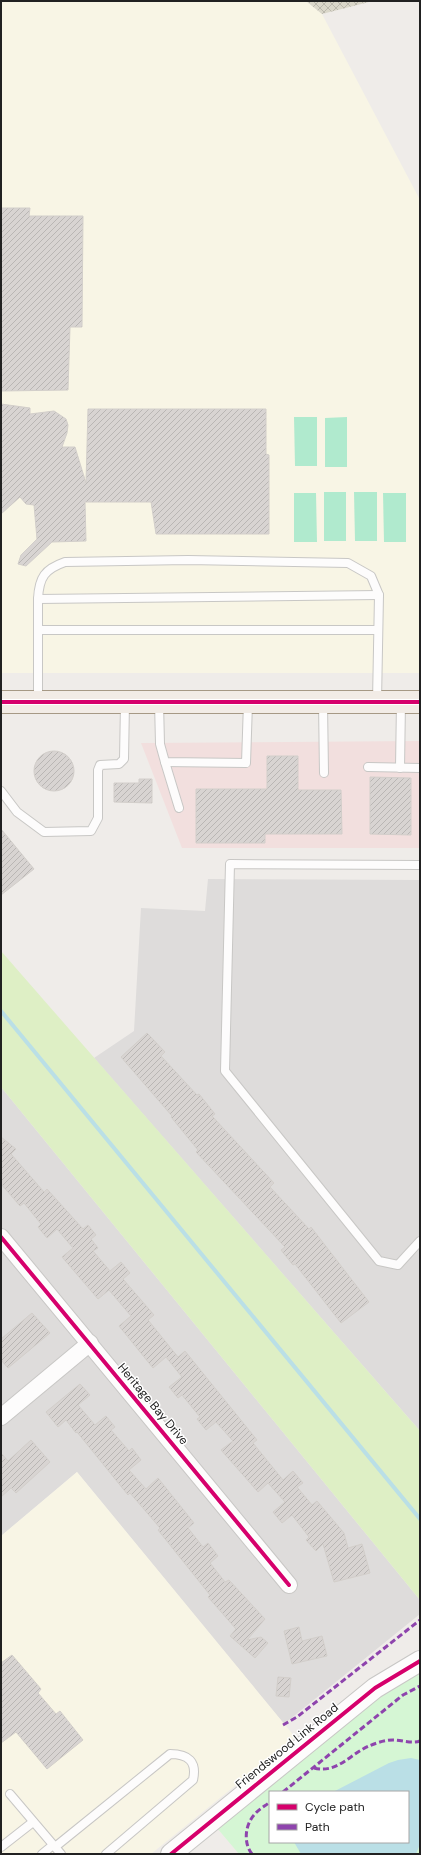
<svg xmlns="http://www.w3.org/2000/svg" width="421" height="1855" viewBox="0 0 421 1855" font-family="'DM Sans',sans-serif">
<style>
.residential{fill:#dedcdb}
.commercial{fill:#f2dfde}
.education{fill:#f8f5e5}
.construction{fill:url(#construction-cross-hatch)}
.grass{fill:#deefc5}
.park{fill:#d5f6d4;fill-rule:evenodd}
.pitch{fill:#b0eace}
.water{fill:#badfe6}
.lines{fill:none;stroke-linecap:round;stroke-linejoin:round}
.stream{stroke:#badfe6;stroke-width:4}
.building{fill:url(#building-hatch);stroke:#d2ceca}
.service-casing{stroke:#c8c7c5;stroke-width:10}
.minor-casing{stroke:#c8c7c5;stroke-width:18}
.tertiary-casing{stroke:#c8c7c5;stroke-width:22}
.primary-casing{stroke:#a69985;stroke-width:24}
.service{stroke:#fdfcfc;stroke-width:8}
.minor{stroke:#fdfcfc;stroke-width:16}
.tertiary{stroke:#fdfcfc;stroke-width:20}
.primary{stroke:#f2ece6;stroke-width:22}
.quiet{stroke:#8e44ad;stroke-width:3;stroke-dasharray:6 3;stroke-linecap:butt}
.cycleway-casing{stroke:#fff;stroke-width:6}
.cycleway{stroke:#d6006c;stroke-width:4}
.labels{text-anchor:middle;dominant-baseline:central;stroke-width:3;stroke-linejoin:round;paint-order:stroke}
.street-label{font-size:12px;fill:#212121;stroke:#fff}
</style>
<defs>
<pattern id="construction-cross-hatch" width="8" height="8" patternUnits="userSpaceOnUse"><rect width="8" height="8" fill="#dad7ca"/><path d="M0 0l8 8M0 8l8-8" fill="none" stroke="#bbb8ad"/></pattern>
<pattern id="building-hatch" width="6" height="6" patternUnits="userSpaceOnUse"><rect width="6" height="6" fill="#d8d4d2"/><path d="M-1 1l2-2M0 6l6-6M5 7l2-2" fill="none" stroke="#b9b6b4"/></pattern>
</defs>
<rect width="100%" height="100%" fill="#efece9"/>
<!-- residential -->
<g class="residential">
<path d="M208 879 420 880V1431L94 1058 134 1031 141 908 205 911Z"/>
<path d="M1 1087 420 1600V1614L284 1724 77 1472 1 1536Z"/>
</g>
<!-- commercial -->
<path class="commercial" d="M420 741V848H182L141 743Z"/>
<!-- education -->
<g class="education">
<path d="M1 1H306L322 14 420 200V673H1Z"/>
<path d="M77 1472 295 1737 151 1854H1V1536Z"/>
</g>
<!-- construction -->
<path class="construction" d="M306 1H373L322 14Z"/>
<!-- grass -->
<path class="grass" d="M1 951 420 1431V1600L1 1087Z"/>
<!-- park -->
<path class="park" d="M420 1671V1854H239L217 1828 392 1685ZM270 1792H408V1842H270Z"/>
<!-- pitch -->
<g class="pitch">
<path d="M294 417H317V466H295Z"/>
<path d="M347 417V467H325V418Z"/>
<rect x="324" y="492" width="22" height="49"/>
<path d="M354 492H377V541H355Z"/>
<path d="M294 493H316L317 542H294Z"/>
<path d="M383 493H406V542H384Z"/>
</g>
<!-- water -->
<path class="water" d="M411 1758 420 1760V1844L416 1854H301L294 1842H408V1792H333L389 1763 398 1760Z"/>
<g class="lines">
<!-- stream -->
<path class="stream" d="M1 1011 420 1519"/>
</g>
<!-- building -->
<g class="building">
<path d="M1 208H30L29 216H83L82 327H70L68 390 1 391Z"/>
<path d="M1 404 30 408V414L54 411 66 419 68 425 67 433 62 447H75L86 483 88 409H266V454L269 455V534H156L151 502H85L86 541 52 542 26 566 18 564 21 555 37 539 34 505 26 504 20 497 1 514Z"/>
<circle cx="54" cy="771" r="20"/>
<path d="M267 756H298V790H341L342 834H265V843H196V789H267Z"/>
<path d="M370 777 411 778V835L370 834Z"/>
<path d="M139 779H152V803L114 802V783H139Z"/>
<path d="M1 829 34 869 1 895Z"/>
<path d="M147 1033 165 1052 161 1056 197 1095 199 1094 215 1114 212 1116 274 1183 270 1187 309 1229 311 1227 369 1302 341 1323 295 1264 293 1265 281 1250 285 1247 196 1152 198 1150 171 1117 172 1116 121 1057Z"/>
<path d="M1 1137 16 1149 11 1154 44 1192 47 1189 83 1229 88 1225 96 1235 91 1239 98 1248 93 1251 110 1271 121 1262 130 1273 123 1279 154 1315 148 1320 178 1357 185 1351 257 1440 253 1443 283 1480 293 1471 303 1483 297 1487 312 1505 317 1501 344 1533 348 1548 362 1544 370 1573 334 1582 323 1544 316 1551 306 1540 309 1537 292 1515 282 1523 273 1512 285 1502 268 1483 258 1492 221 1450 233 1441 216 1422 206 1430 197 1419 200 1417 182 1395 178 1398 169 1387 182 1377 166 1357 153 1368 119 1326 131 1316 109 1290 98 1299 62 1257 73 1248 57 1229 47 1238 38 1227 41 1224 24 1203 20 1206 1 1184Z"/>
<path d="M32 1313 50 1333 8 1368 1 1360V1339Z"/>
<path d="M80 1384 90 1395 78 1405 95 1425 106 1416 115 1427 111 1430 129 1451 132 1448 141 1460 129 1470 146 1489 158 1478 194 1523 188 1528 203 1547 208 1543 218 1556 210 1563 225 1582 229 1580 265 1619 247 1640 261 1637 268 1643 255 1658 230 1636 236 1629 208 1597 210 1595 158 1530 160 1528 130 1493 128 1495 77 1432 76 1433 66 1420 58 1427 46 1412Z"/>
<path d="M31 1440 50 1462 16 1493 11 1488 1 1497V1453L8 1461Z"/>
<path d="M299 1627 302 1641 322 1636 327 1656 292 1664 284 1631Z"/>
<path d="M12 1655 41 1689 38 1693 56 1714 60 1711 83 1740 47 1769 16 1732 1 1743V1663Z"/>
<path d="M278 1677 291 1678 289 1697 276 1696Z"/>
</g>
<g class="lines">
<!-- service casing -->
<g class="service-casing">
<g id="service">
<path d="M38 599 379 595"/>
<path d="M38 630H378"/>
<path d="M38 701V599C39 577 45 569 65 562L188 560 348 563 371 576 379 595 377 701"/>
<path d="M159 702 160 744 165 762 246 763 248 703"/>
<path d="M323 703 324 773"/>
<path d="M165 762 179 808"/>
<path d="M368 767 420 768"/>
<path d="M400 768 401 702"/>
<path d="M1 791 17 812 44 832 91 831 98 818V770L100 765 119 764 124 759 125 703"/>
<path d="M420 865 230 864 225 1071 379 1261 398 1265 420 1241"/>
<path d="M10 1794 61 1854"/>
<path d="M1 1847 33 1822"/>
<path d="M55 1847 170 1754C189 1754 197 1762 193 1780L106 1854"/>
<path d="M42 1854 53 1845"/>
</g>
</g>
<!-- minor casing -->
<g class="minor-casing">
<g id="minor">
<path d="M1 1237 289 1585"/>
<path d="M1 1417 90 1343"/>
</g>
</g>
<!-- tertiary casing -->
<g class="tertiary-casing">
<path id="tertiary" d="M171 1854 375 1688 420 1661"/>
</g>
<!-- primary casing -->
<g class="primary-casing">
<path id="primary" d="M1 702H420"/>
</g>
<!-- service -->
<use href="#service" class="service"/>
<!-- minor -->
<use href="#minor" class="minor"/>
<!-- tertiary -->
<use href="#tertiary" class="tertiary"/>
<!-- primary -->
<use href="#primary" class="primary"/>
<!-- quiet -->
<g class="quiet">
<path d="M283 1725 297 1717 420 1620"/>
<path d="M314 1768C337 1774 350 1754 369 1746 376 1743 385 1740 393 1740 402 1740 412 1744 420 1741"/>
<path d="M283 1792 403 1695 420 1686"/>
<path d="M252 1854C243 1843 245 1824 255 1814 259 1809 265 1806 270 1802"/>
</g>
<!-- cycleway casing -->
<g class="cycleway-casing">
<g id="cycleway">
<path d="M1 702H420"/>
<path d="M1 1237 289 1585"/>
<path d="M171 1854 375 1688 420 1661"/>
</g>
</g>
<!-- cycleway -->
<use href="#cycleway" class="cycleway"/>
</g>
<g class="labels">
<!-- street labels -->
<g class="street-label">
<text transform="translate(153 1404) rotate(50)">Heritage Bay Drive</text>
<text transform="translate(287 1746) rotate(-39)">Friendswood Link Road</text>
</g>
</g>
<!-- border -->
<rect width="421" height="1855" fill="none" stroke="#212121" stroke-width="4"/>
<!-- legend -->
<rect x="269" y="1791" width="140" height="52" fill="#ffffff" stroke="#a6a6a6"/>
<rect x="277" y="1804" width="20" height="6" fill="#d6006c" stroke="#a6a6a6"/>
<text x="305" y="1811" font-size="12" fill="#212121">Cycle path</text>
<rect x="277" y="1824" width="20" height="6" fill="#8e44ad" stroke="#a6a6a6"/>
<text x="305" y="1831" font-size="12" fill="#212121">Path</text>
</svg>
